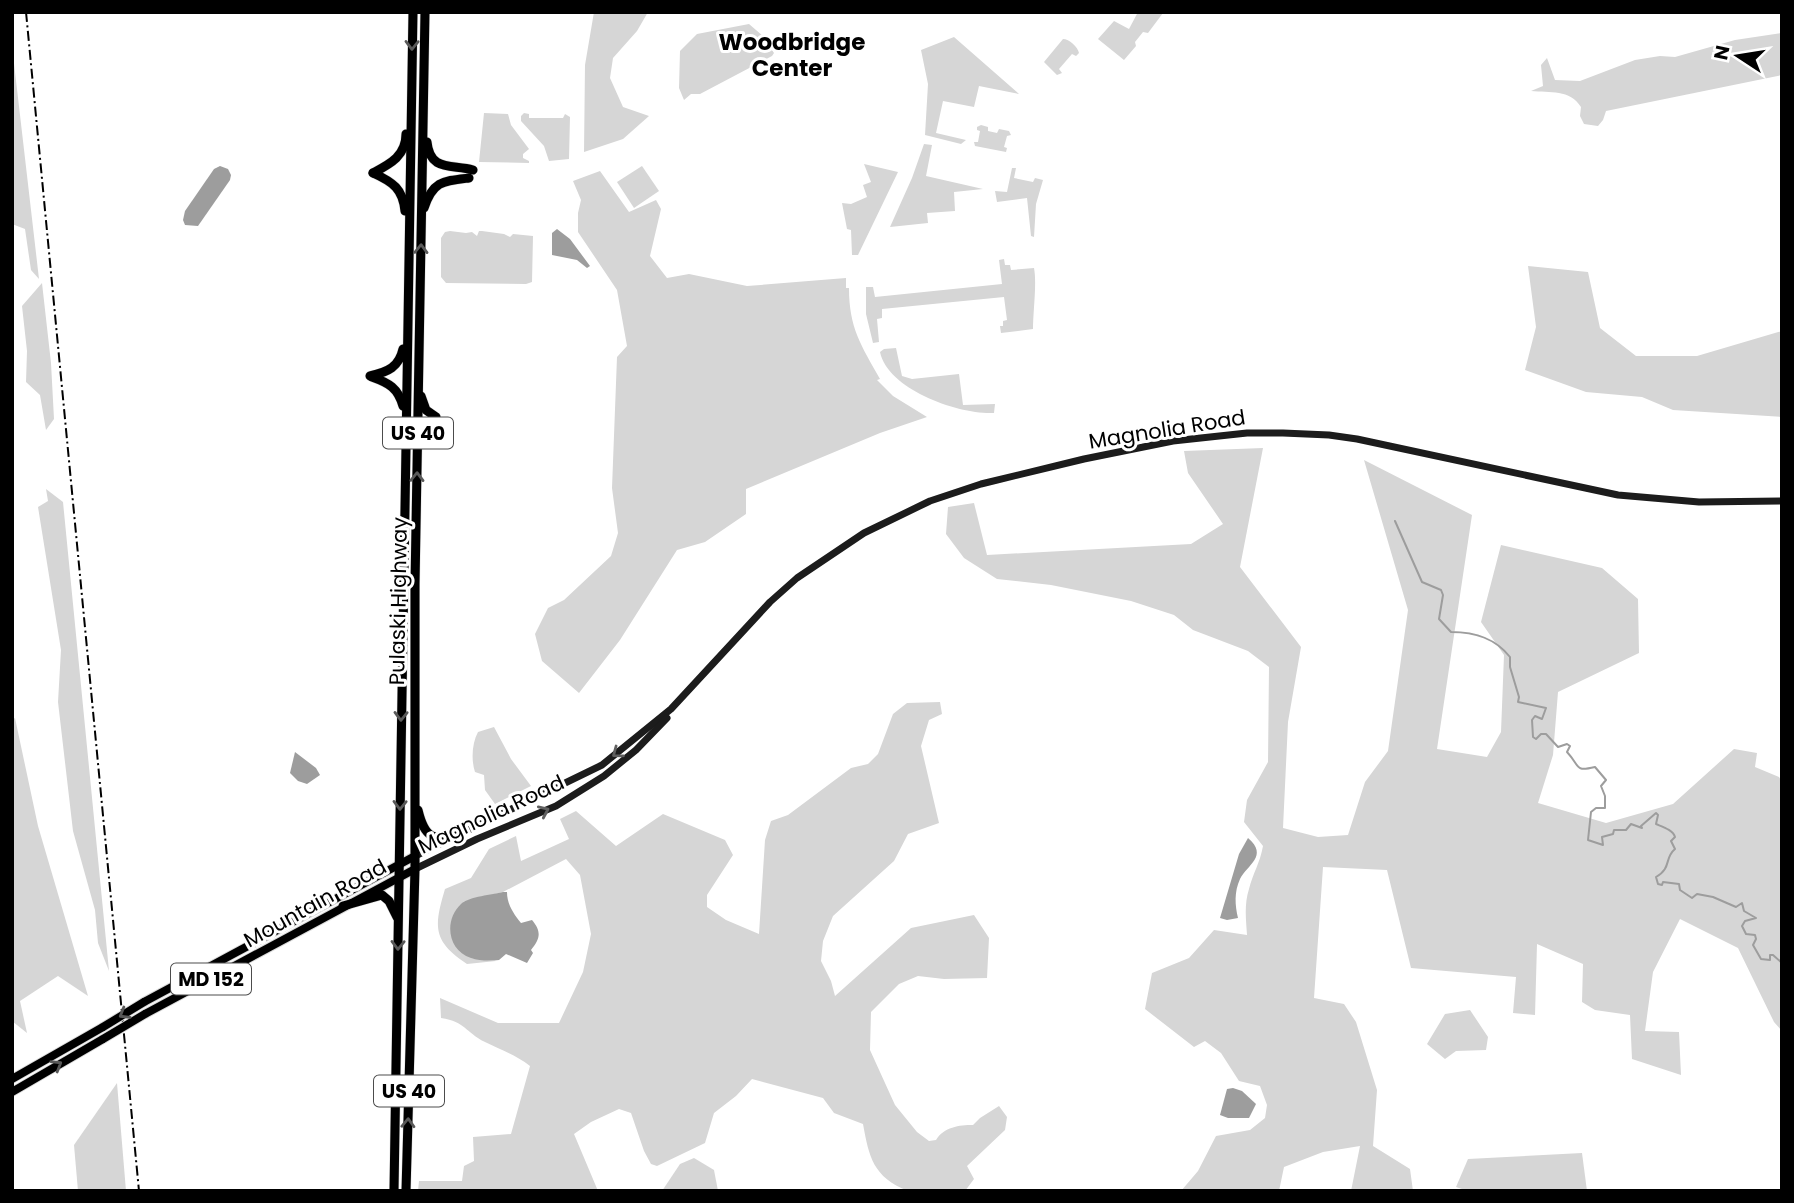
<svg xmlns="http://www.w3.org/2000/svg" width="1794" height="1203" viewBox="0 0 1794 1203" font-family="Poppins,sans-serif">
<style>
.green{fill:#d6d6d6}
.water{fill:#9d9d9d}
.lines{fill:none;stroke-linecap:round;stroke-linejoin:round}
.stream{stroke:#9d9d9d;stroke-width:2}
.primary-casing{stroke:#dbdbdb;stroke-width:10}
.highway-casing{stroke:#dbdbdb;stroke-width:10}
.secondary{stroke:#1c1c1c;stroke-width:7}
.primary{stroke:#000;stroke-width:8}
.highway{stroke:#000;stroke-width:9}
.rail{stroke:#000;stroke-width:2;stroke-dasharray:10 3.5 2 3.5;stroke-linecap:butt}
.primary-bridge-casing{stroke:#dbdbdb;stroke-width:10;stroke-linecap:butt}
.primary-bridge{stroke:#000;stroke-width:8}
.oneway{stroke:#595959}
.oneway2{stroke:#606060}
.labels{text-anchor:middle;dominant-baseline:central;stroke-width:6;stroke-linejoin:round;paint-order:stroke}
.shield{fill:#fff;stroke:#4c4c4c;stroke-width:2}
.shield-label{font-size:19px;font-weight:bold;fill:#000}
.street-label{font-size:21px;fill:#000;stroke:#fff}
.neighbourhood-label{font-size:23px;font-weight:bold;fill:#000;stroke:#fff}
</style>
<rect width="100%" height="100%" fill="#fff"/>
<!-- green -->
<g class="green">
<path d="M594 12H648L637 31 613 58 610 78 623 107 649 116 623 139 584 152 585 65Z"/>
<path d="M1138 12 1163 13 1148 33 1143 32 1135 42 1136 46 1124 60 1098 39 1114 21 1129 29Z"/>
<path d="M749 24 763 36 774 53 772 56 700 94H691L684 100 679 88 680 51 697 34Z"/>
<path d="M1782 33V75L1606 111 1603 120 1598 126 1584 124 1580 116 1581 107C1570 89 1550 93 1531 91L1543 86 1541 65 1547 58 1555 80 1580 81 1635 60 1660 56 1675 57 1735 40Z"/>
<path d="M954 37 1019 94 979 86 974 107 943 101 936 133 966 140 961 144 925 135 928 84 921 50Z"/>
<path d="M1063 39C1069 39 1078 47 1079 53L1076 56 1072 54 1059 69 1062 73 1057 75 1044 62Z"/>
<path d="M12 46 39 279 31 270 25 229 12 224Z"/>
<path d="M484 113 508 114 511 125 529 149 523 154V158L529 161V163L479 162Z"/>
<path d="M524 113 529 114V118H563L565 114 570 117 569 159 549 161 544 146 521 121V116Z"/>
<path d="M981 125 988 127V131L997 133 999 129 1009 131 1011 135 1007 136 1004 147 1007 148 1006 152 975 146 974 142H978L980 131 977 130V127Z"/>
<path d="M924 144 932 145 926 176 983 189 954 192 955 211 927 213 928 223 890 227 912 178Z"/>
<path d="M864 164 898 172 858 255H852L851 230 847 229 842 203 851 204 867 197 863 185 871 182Z"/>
<path d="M642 166 659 191 634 208 617 182Z"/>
<path d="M1012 168H1016L1014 178 1033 182 1035 178 1043 180 1036 204 1034 237 1031 236 1027 198 997 202 995 191 1007 192Z"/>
<path d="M600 171 629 212 656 200 661 209 650 256 667 278 689 274 747 286 846 278V288H849C849 328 861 345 880 379L877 380 893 396 927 417 880 433 746 489V514L705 542 677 550 620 640 579 693 542 661 535 634 548 608 564 600 611 556 618 533 612 488 617 357 627 346 617 290 578 232V213L581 200 573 181Z"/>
<path d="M450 231 466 233 472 232 477 236 479 231H482L504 234 510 237 513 234 533 236 532 282 526 284 446 283 441 277V238L445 232Z"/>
<path d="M1004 259 1005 265H1010L1011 270 1034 268C1037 284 1033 311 1033 329L1001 333 1000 326H1003V321L1007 320 1004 297 882 309V318L877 319 879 342 873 343 866 314V287H873L875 297 1002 284 999 260Z"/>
<path d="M1528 266 1588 272 1600 328 1636 356H1697L1782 331V417L1673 410 1642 397 1586 392 1525 370 1536 327Z"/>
<path d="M42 283 51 363 54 419 46 430 40 395 26 382 27 351 22 306Z"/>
<path d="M896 348 902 376 912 379 959 374 963 405 995 404 994 413C960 415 888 390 880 352L884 349Z"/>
<path d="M1263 448 1240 567 1301 647 1288 722 1283 828 1318 837 1348 835 1365 782 1388 751 1408 610 1364 460 1472 515 1437 749 1487 757 1501 732 1504 655 1481 622 1501 545 1602 568 1638 599 1639 653 1558 692 1553 755 1538 803 1606 823 1673 804 1734 749 1757 753 1755 767 1779 777 1782 782V1031L1774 1022 1738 948 1680 919 1653 972 1645 1031 1679 1032 1681 1075 1632 1059 1630 1015 1595 1010 1582 1002 1583 964 1537 944 1535 1015 1513 1013 1516 977 1411 968 1387 870 1323 867 1314 998 1344 1004 1356 1022 1377 1090 1373 1146 1410 1169 1413 1191H1351L1360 1146 1323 1152 1284 1167 1279 1191H1181L1198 1171 1216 1136 1250 1130 1265 1118 1267 1105 1260 1086 1239 1081 1221 1053 1205 1041 1194 1047 1145 1009 1152 973 1189 958 1214 930 1247 935C1246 920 1244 904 1249 889 1253 873 1260 863 1263 846L1244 822 1247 800 1268 762 1269 667 1248 651 1193 630 1174 615 1131 601 1051 585 997 579 964 558 946 534 948 507 974 503 987 555 1191 544 1223 524 1188 473 1184 451Z"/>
<path d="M46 489 63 502 109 971 98 943 95 910 73 831 58 702 61 650 38 507 48 501Z"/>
<path d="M940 702 942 714 929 720 921 746 939 823 908 834 894 861 833 916 823 941 821 961 831 981 835 996 911 928 974 915 989 938 987 978 944 979 918 976 899 984 871 1012 870 1050 895 1105 917 1132 929 1141 936 1140C944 1127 959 1125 973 1125L980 1118 999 1106 1007 1117 1005 1130 967 1166 974 1179 965 1191H908C873 1177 869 1157 863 1124L834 1113 823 1098 752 1079 736 1096 714 1113 705 1143 657 1166 651 1164 644 1151 631 1113 619 1109 591 1122 574 1134 598 1191H418L419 1181H462L464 1166 474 1161 473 1137 511 1134 530 1066C516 1055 501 1050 485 1042 465 1032 466 1022 441 1018L440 998 498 1023H559L583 972 591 934 580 875 566 859 503 892 463 902 471 958 496 961 467 964C432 941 434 926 445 889L471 878 489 849 516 836 521 861 569 839 560 819 576 811 616 846 663 814 725 840 733 855 707 895V907L726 920 759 934 765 840 771 821 788 815 851 768 868 764 878 754 893 714 907 703Z"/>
<path d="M15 718 38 826 88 996 58 976 20 1001 27 1033 12 1021V720Z"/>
<path d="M494 727 511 759 531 786 495 804 485 790 484 775 475 772C471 760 472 743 478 732Z"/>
<path d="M1470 1010 1488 1037 1486 1050 1456 1051 1445 1059 1427 1044 1445 1014Z"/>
<path d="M117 1083 126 1191H78L74 1145Z"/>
<path d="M1582 1153 1587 1191H1468L1456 1187 1468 1159Z"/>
<path d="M694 1158 714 1170 718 1191H662L680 1164Z"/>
</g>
<!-- water -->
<g class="water">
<path d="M220 166 228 169 231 175 230 180 198 226 185 225 183 220 185 211 214 169Z"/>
<path d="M557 229 570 239 590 266 587 268 577 260 552 255V233Z"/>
<path d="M295 752 316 768 320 775 307 784 298 781 290 773Z"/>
<path d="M1248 838C1269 856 1247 865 1240 879 1234 892 1235 905 1238 918L1227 920 1220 918 1239 854Z"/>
<path d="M503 892H507C507 904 513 913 521 923L532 920C542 932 540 939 531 950L533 953 527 963 506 954 499 960C491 961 479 961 471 958 447 950 444 920 461 904 470 896 492 895 503 892Z"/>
<path d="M1233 1088 1242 1091 1256 1104 1249 1118H1228L1220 1115 1227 1089Z"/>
</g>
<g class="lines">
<!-- stream -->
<path class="stream" d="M1395 521 1422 582 1441 590 1443 595 1439 619 1451 632C1475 632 1495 638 1510 657V667L1519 697 1518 702 1546 708 1542 719 1535 716 1532 720 1533 737 1536 739 1541 734H1546L1558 747 1567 744 1570 746 1567 752C1581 767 1574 772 1595 767L1606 780 1601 786 1605 796V808H1596L1591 812 1588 840 1603 845 1602 837 1613 834 1614 830H1626L1631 824 1642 828 1641 826 1656 813 1658 815 1656 824C1663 827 1673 830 1675 837L1671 841 1675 849C1664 858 1672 868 1656 877L1658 884 1662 885 1663 882 1679 884 1680 890 1692 898 1697 894 1713 897 1736 907 1742 903 1744 911 1756 918 1745 921 1742 926 1746 934 1755 935 1756 939 1753 945 1761 959 1770 960V955H1773L1782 963"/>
<!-- primary casing -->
<g class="primary-casing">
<g id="primary">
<path d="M144 1002 415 856"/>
<path d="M145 1014 415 869"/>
<path d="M12 1079 103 1027"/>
<path d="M12 1092 103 1039"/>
</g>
</g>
<!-- highway casing -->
<g class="highway-casing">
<g id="highway">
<path d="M427 142C430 172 452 164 473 170"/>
<path d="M373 173C390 164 406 156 406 134"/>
<path d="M373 173C393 182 403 189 405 211"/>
<path d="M424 208C433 181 443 181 469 178"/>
<path d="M370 376C388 372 399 367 403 349"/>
<path d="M372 377C389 383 398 388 403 406"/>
<path d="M420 439 424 427 436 417 426 410 421 396"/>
<path d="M418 810C425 839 433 841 461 835"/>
<path d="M343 906 382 895 389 901 397 917"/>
<path d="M394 1191 413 12"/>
<path d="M406 1191 415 869V584L425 12"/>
</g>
</g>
<!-- secondary -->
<g class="secondary">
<path d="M415 856 602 765 671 709 770 602 797 578 864 533 930 501 981 484 1084 459 1173 441 1247 433H1283L1329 435 1357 439 1618 495 1699 502 1782 501"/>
<path d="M415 869 477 839 556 806 604 776 636 750 667 718"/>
</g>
<!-- primary -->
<use href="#primary" class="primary"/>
<!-- highway -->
<use href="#highway" class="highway"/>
<!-- rail -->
<path class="rail" d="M26 12 139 1191"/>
<!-- primary-bridge casing -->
<g class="primary-bridge-casing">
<g id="primary-bridge">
<path d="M103 1027 144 1002"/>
<path d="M103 1039 145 1014"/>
</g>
</g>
<!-- primary-bridge -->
<use href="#primary-bridge" class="primary-bridge"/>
</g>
<!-- one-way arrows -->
<defs><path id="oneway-chevron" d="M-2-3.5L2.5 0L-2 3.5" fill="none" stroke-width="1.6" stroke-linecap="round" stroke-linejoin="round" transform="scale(1.75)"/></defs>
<g class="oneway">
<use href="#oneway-chevron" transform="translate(412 45) rotate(91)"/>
<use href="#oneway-chevron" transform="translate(421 249) rotate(-89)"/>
<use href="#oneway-chevron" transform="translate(417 477) rotate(-89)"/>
<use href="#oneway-chevron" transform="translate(401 716) rotate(91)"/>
<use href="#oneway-chevron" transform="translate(400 805) rotate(91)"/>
<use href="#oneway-chevron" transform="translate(398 945) rotate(91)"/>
<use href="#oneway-chevron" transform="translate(124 1014) rotate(149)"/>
<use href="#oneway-chevron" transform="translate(57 1065) rotate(-31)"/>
<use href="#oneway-chevron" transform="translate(408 1123) rotate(-88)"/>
</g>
<g class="oneway2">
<use href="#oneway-chevron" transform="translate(617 753) rotate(143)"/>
<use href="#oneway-chevron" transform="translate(544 811) rotate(-24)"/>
</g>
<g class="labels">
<!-- shield labels -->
<g class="shield">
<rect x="383" y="417.5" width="70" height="31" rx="5"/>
<rect x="171" y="963.5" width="80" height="31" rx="5"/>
<rect x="374" y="1075.5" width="70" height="31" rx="5"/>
</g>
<g class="shield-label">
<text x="418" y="433">US 40</text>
<text x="211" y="979">MD 152</text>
<text x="409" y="1091">US 40</text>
</g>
<!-- street labels -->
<g class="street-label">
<text transform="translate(1167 429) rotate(-9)">Magnolia Road</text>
<text transform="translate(398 601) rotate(-89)">Pulaski Highway</text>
<text transform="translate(491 814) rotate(-25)">Magnolia Road</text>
<text transform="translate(315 903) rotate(-29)">Mountain Road</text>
</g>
<!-- neighbourhood labels -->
<g class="neighbourhood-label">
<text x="792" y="42">Woodbridge<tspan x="792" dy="26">Center</tspan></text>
</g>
</g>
<!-- border -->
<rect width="1794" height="1203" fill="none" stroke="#000000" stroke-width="28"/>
<!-- north arrow -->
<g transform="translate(1738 56) rotate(282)" stroke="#ffffff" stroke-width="5" paint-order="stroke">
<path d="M0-5L12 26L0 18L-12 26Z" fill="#000000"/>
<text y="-10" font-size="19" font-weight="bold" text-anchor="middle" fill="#000000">N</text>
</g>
</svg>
